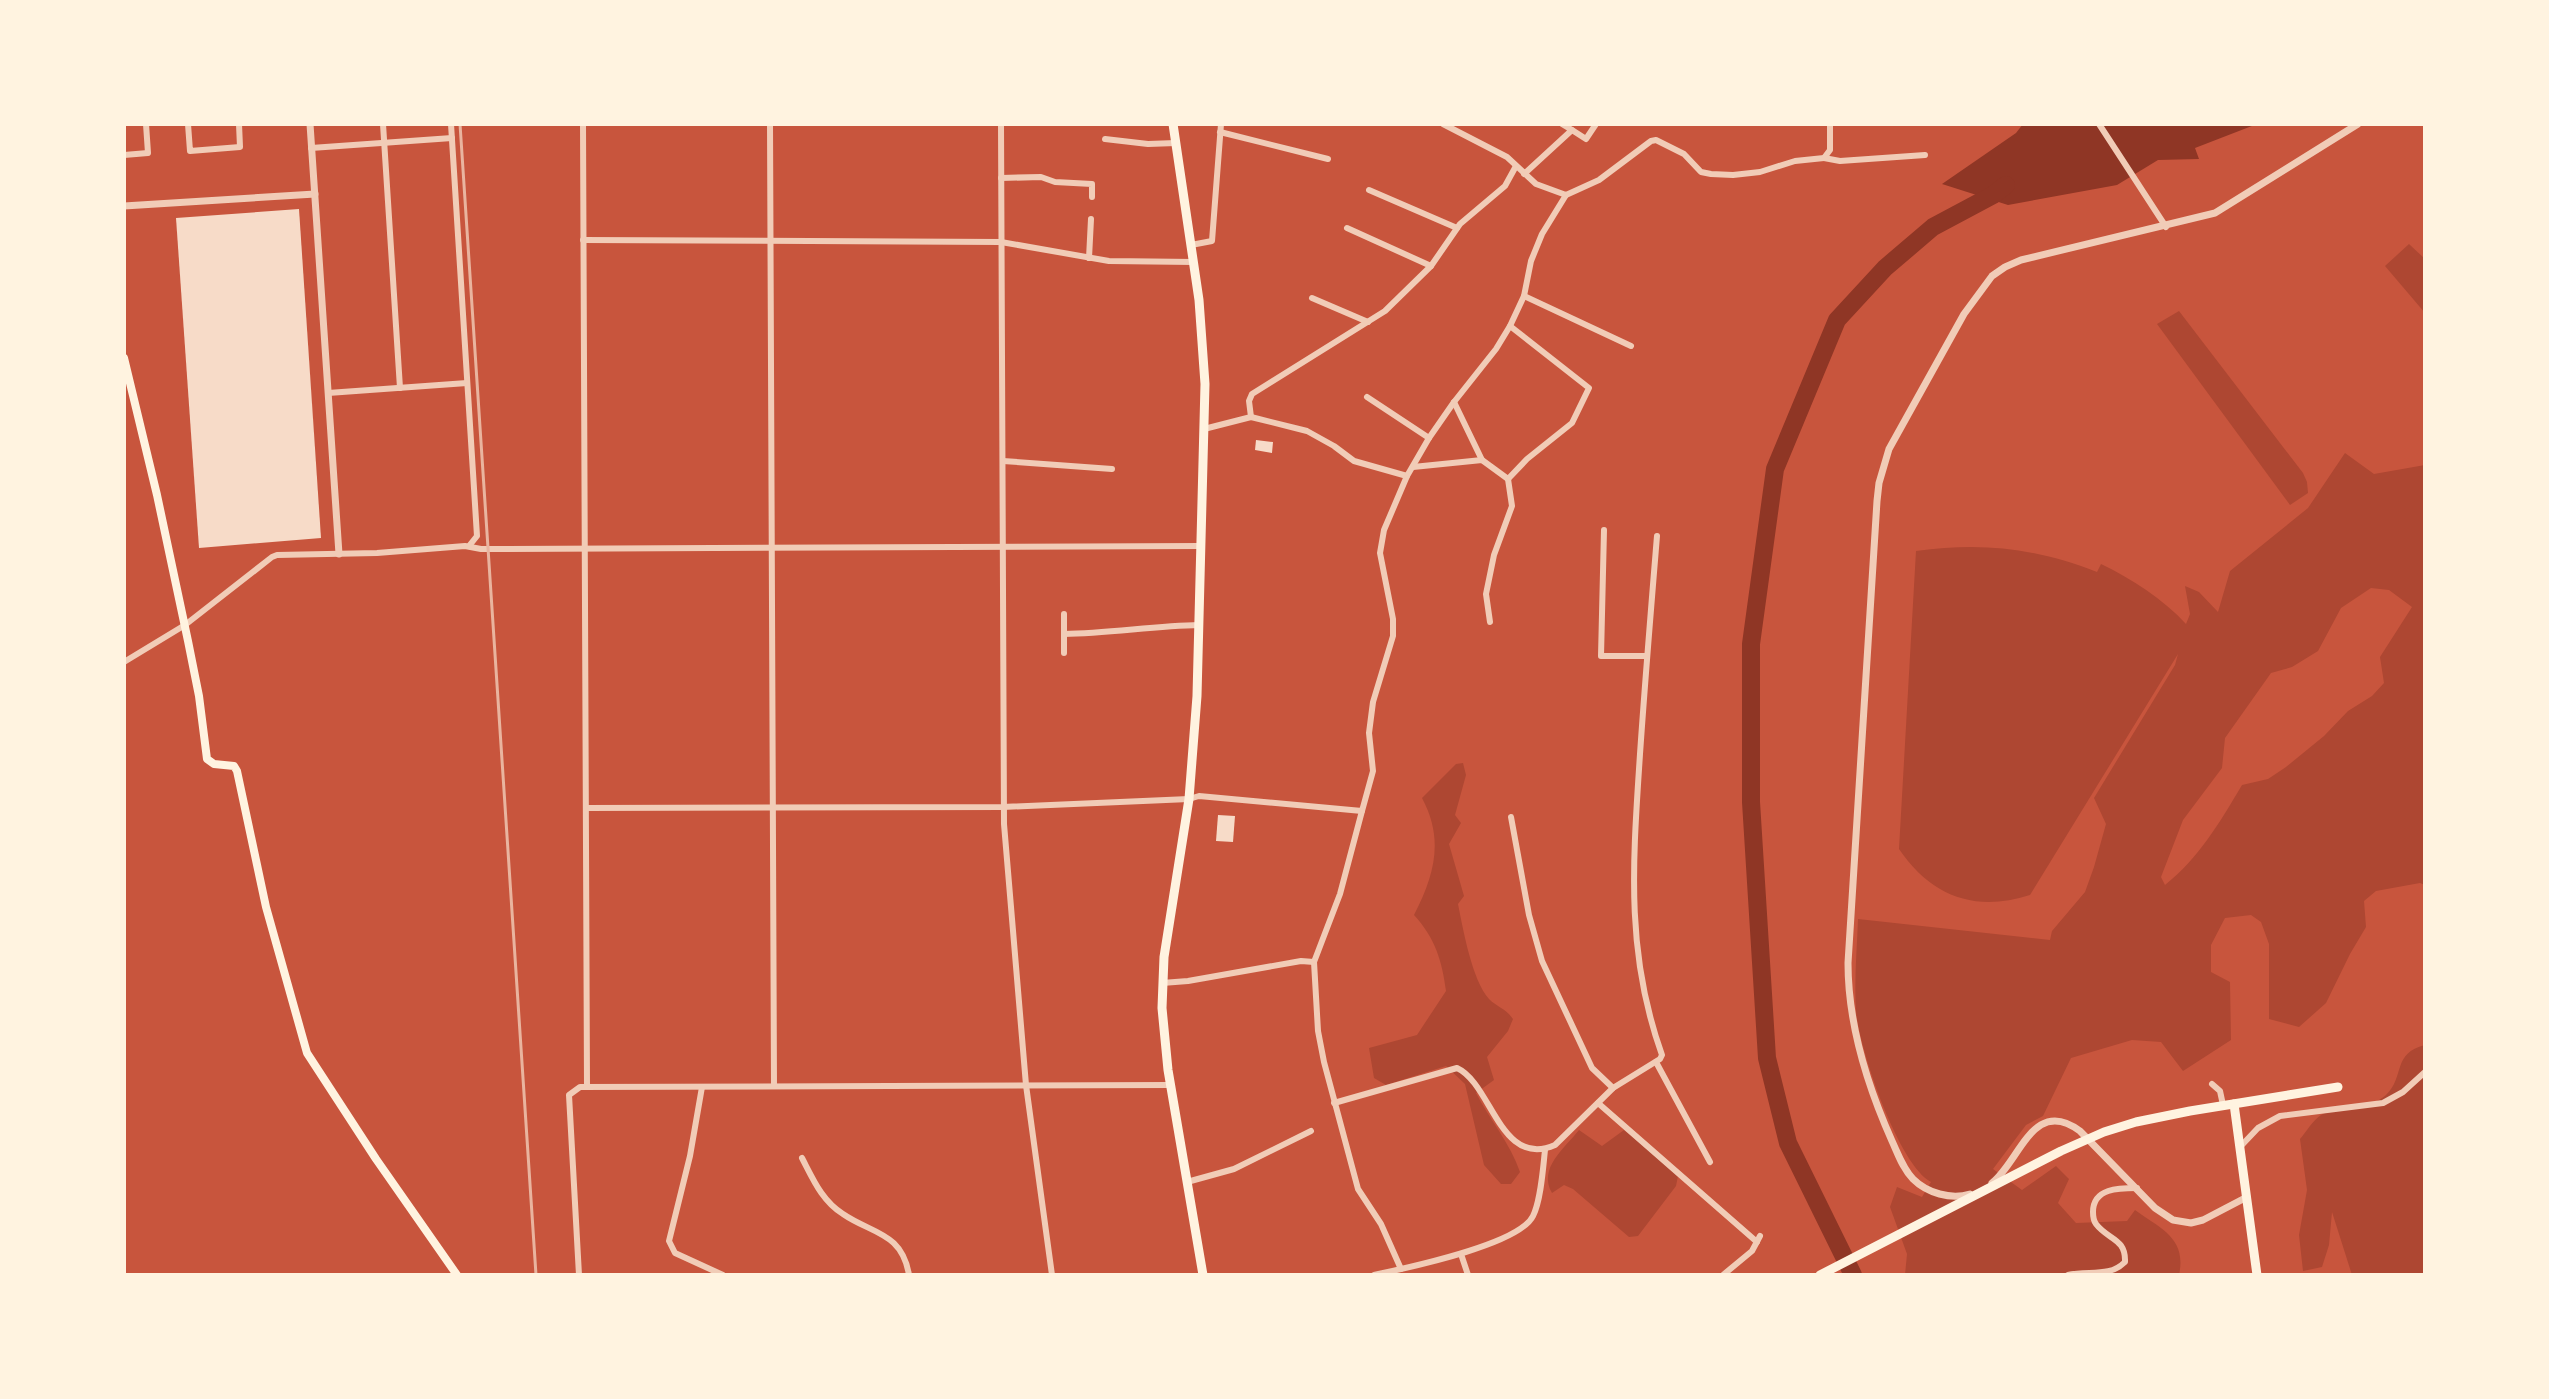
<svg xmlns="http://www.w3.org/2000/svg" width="2549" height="1399" viewBox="0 0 2549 1399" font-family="'Libre Baskerville',serif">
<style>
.green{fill:#ae4732;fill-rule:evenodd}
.water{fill:#8f3625}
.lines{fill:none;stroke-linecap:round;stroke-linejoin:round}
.river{stroke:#8f3625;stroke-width:18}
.building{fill:#f7dbc8}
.minor{stroke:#f1ccb7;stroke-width:6}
.tertiary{stroke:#f1ccb7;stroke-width:7}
.secondary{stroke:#fff3e0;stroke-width:8}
.primary{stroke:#fff3e0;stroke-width:9}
.rail{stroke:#e9b49f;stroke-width:3}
</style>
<rect width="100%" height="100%" fill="#c8553d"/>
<!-- green -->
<g class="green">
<path d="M2409 244 2425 259V313L2385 266Z"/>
<path d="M2179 311 2303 473 2307 482 2308 493 2290 505 2157 324Z"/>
<path d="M2345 453 2374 474 2425 465V885L2420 883 2376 891 2364 901 2366 927 2350 954 2326 1003 2299 1027 2269 1019V944L2261 922 2251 915 2225 918 2211 945V972L2230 982 2231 1040 2183 1071 2161 1042 2132 1040 2071 1058 2043 1116 2026 1125 1993 1169 2022 1190 2056 1166 2069 1179 2058 1203 2076 1223 2127 1221 2135 1210C2161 1229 2187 1238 2179 1275H1905L1907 1254 1890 1207 1897 1187 1922 1197 1931 1182C1898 1164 1859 1048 1856 1011 1854 980 1857 949 1858 919L2050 940 2052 931 2085 892 2094 867 2106 824 2094 798 2175 665 2178 654 2030 895C1975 913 1931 896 1899 849L1916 551C1983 542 2035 548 2097 572L2101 564C2132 579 2163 599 2186 624L2190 614 2185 586 2199 592 2218 612 2230 571 2308 508ZM2371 588 2389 590 2412 607 2380 657 2384 683 2372 696 2348 711 2324 736 2286 767 2268 779 2242 785C2220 822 2199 858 2165 885L2161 877 2183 820 2222 768 2225 738 2271 673 2292 667 2318 651 2341 608Z"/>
<path d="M1463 763 1466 775 1455 815 1461 823 1449 844 1464 896 1458 904C1463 929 1472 980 1489 999 1497 1007 1505 1008 1513 1019L1508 1031 1487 1057 1494 1080 1476 1093C1490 1120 1510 1143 1520 1172L1511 1184H1501L1484 1165 1465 1084 1446 1066 1386 1085 1374 1078 1369 1048 1417 1035 1446 991C1442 960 1435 938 1414 915 1435 874 1444 839 1422 798L1456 764Z"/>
<path d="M2425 1045V1275H2352L2332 1212 2329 1245 2322 1267 2303 1271 2299 1235 2307 1190 2300 1139C2306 1132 2313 1120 2321 1115 2339 1104 2370 1110 2386 1095 2405 1077 2392 1053 2425 1045Z"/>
<path d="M1579 1130 1602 1146 1624 1130 1678 1176 1676 1186 1638 1236 1629 1237 1573 1189 1564 1185 1552 1193C1538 1168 1564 1149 1579 1130Z"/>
</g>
<!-- water -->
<path class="water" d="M2023 124H2257L2195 148 2199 159 2158 160 2117 185 2008 205 1942 184 2016 133Z"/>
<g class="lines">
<!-- river -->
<path class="river" d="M1853 1275 1788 1143 1767 1058 1751 802V644L1775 469 1837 320 1885 268 1933 227 1993 195 2006 185"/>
</g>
<!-- building -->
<g class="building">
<path d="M299 209 321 538 199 548 176 218Z"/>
<path d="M1256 440 1273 442 1272 453 1255 450Z"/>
<path d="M1218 815 1235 816 1233 842 1216 841Z"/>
</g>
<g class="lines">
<!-- minor -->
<g class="minor">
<path d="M188 124 190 151 240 147 239 124"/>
<path d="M383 124 400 388"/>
<path d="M451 124 477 536 469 546"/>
<path d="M583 124 587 1087"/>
<path d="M770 124 774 1086"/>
<path d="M1001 124 1004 824 1026 1085 1052 1275"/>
<path d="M1443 124 1507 157 1536 184 1566 195 1599 180 1651 141 1656 140 1684 154 1701 172 1711 174 1733 175 1760 172 1795 161 1824 158 1830 150V124"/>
<path d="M2099 124 2166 227"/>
<path d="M1572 130 1586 139 1596 124"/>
<path d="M1220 132 1328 159"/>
<path d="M1105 139 1148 144 1176 143"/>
<path d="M311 148 452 138"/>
<path d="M124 155 148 153 146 124"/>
<path d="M1824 158 1840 161 1925 155"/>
<path d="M1524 174 1572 130 1562 124"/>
<path d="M1001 178 1041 177 1055 182 1092 184V197"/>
<path d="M1369 190 1457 228"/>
<path d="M1347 228 1431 266"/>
<path d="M583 240 1001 242 1109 261 1194 262"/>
<path d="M1191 245 1212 241 1221 124"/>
<path d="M1089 258 1091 219"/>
<path d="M1524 296 1631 346"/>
<path d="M1312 298 1368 322"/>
<path d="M328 393 467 383"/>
<path d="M1367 397 1429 438"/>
<path d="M1454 402 1482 460"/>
<path d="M1251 417 1307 431 1334 446 1354 461 1407 476"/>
<path d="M1204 429 1251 417 1249 401 1252 394 1385 311 1431 266 1460 224 1505 186 1516 166"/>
<path d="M1003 461 1112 469"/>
<path d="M1413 467 1482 460 1508 479 1527 459 1572 423 1589 388 1510 326"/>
<path d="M1604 530 1601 656H1647"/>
<path d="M1490 622 1486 594 1494 555 1512 506 1508 479"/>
<path d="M1064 634C1110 633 1154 626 1199 625"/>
<path d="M1064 653V614"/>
<path d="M124 662 185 625 272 557 277 555 377 553 465 546 481 549 1202 546"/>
<path d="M586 808 1003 807 1189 799 1199 796 1362 811 1373 771 1369 733 1373 702 1393 636V619L1380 553 1384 530 1407 476 1429 438 1454 402 1496 349 1510 326 1524 296 1531 261 1542 234 1566 195"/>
<path d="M1362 811 1340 894 1314 962 1318 1031 1324 1062 1358 1189 1381 1224 1401 1269"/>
<path d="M1511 817 1529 915 1542 961 1592 1068 1613 1088"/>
<path d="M1162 983 1188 981 1301 961 1314 962"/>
<path d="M1656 1062 1710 1162"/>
<path d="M2212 1084 2220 1091 2223 1105"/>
<path d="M702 1087 690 1156 669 1241 675 1253 723 1275"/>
<path d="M1334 1103 1457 1068C1492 1084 1500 1169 1555 1145L1613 1088 1660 1059 1662 1055C1625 952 1633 861 1640 754 1645 681 1651 609 1657 536"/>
<path d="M1598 1103 1757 1242"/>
<path d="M2240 1147 2258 1128 2280 1116 2383 1103 2403 1092 2425 1072"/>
<path d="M802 1158C813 1179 822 1201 843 1214 872 1234 902 1232 909 1275"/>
<path d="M1187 1182 1234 1169 1311 1131"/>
<path d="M1461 1254 1468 1275"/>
<path d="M579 1275 569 1095 580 1087 1171 1085"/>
<path d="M1374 1275C1406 1268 1519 1245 1533 1216 1541 1200 1543 1168 1545 1150"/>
<path d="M1723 1275 1752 1251 1760 1236"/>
<path d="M2068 1275C2088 1270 2109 1278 2125 1262 2126 1238 2108 1240 2096 1224 2093 1220 2093 1216 2093 1212 2093 1188 2119 1188 2137 1188"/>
</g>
<!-- tertiary -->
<g class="tertiary">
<path d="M310 124 339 554"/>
<path d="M124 206 315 194"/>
<path d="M1992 1183C2020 1161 2033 1096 2080 1131L2155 1208 2173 1220 2191 1223 2203 1220 2247 1197"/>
<path d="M1970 1194C1951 1200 1927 1193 1913 1179 1903 1169 1898 1154 1892 1141 1867 1085 1848 1025 1848 963L1877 501 1879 483 1889 449 1964 314 1992 276 2005 267 2021 260 2215 213 2358 124"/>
</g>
<!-- secondary -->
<path class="secondary" d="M124 358 157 495 188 641 199 696 207 759 214 764 234 766 237 771 266 907 307 1053 376 1159 457 1275"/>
<!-- primary -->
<g class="primary">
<path d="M1173 124 1199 300 1205 384 1197 696 1189 799 1164 957 1162 1008 1168 1070 1203 1275"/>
<path d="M2234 1104 2257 1275"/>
<path d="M1820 1275 2061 1151 2104 1132 2136 1122 2190 1111 2338 1087"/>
</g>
<!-- rail -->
<path class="rail" d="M460 124 536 1275"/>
</g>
<!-- border -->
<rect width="2549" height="1399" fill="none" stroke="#fff3e0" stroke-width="252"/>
</svg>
